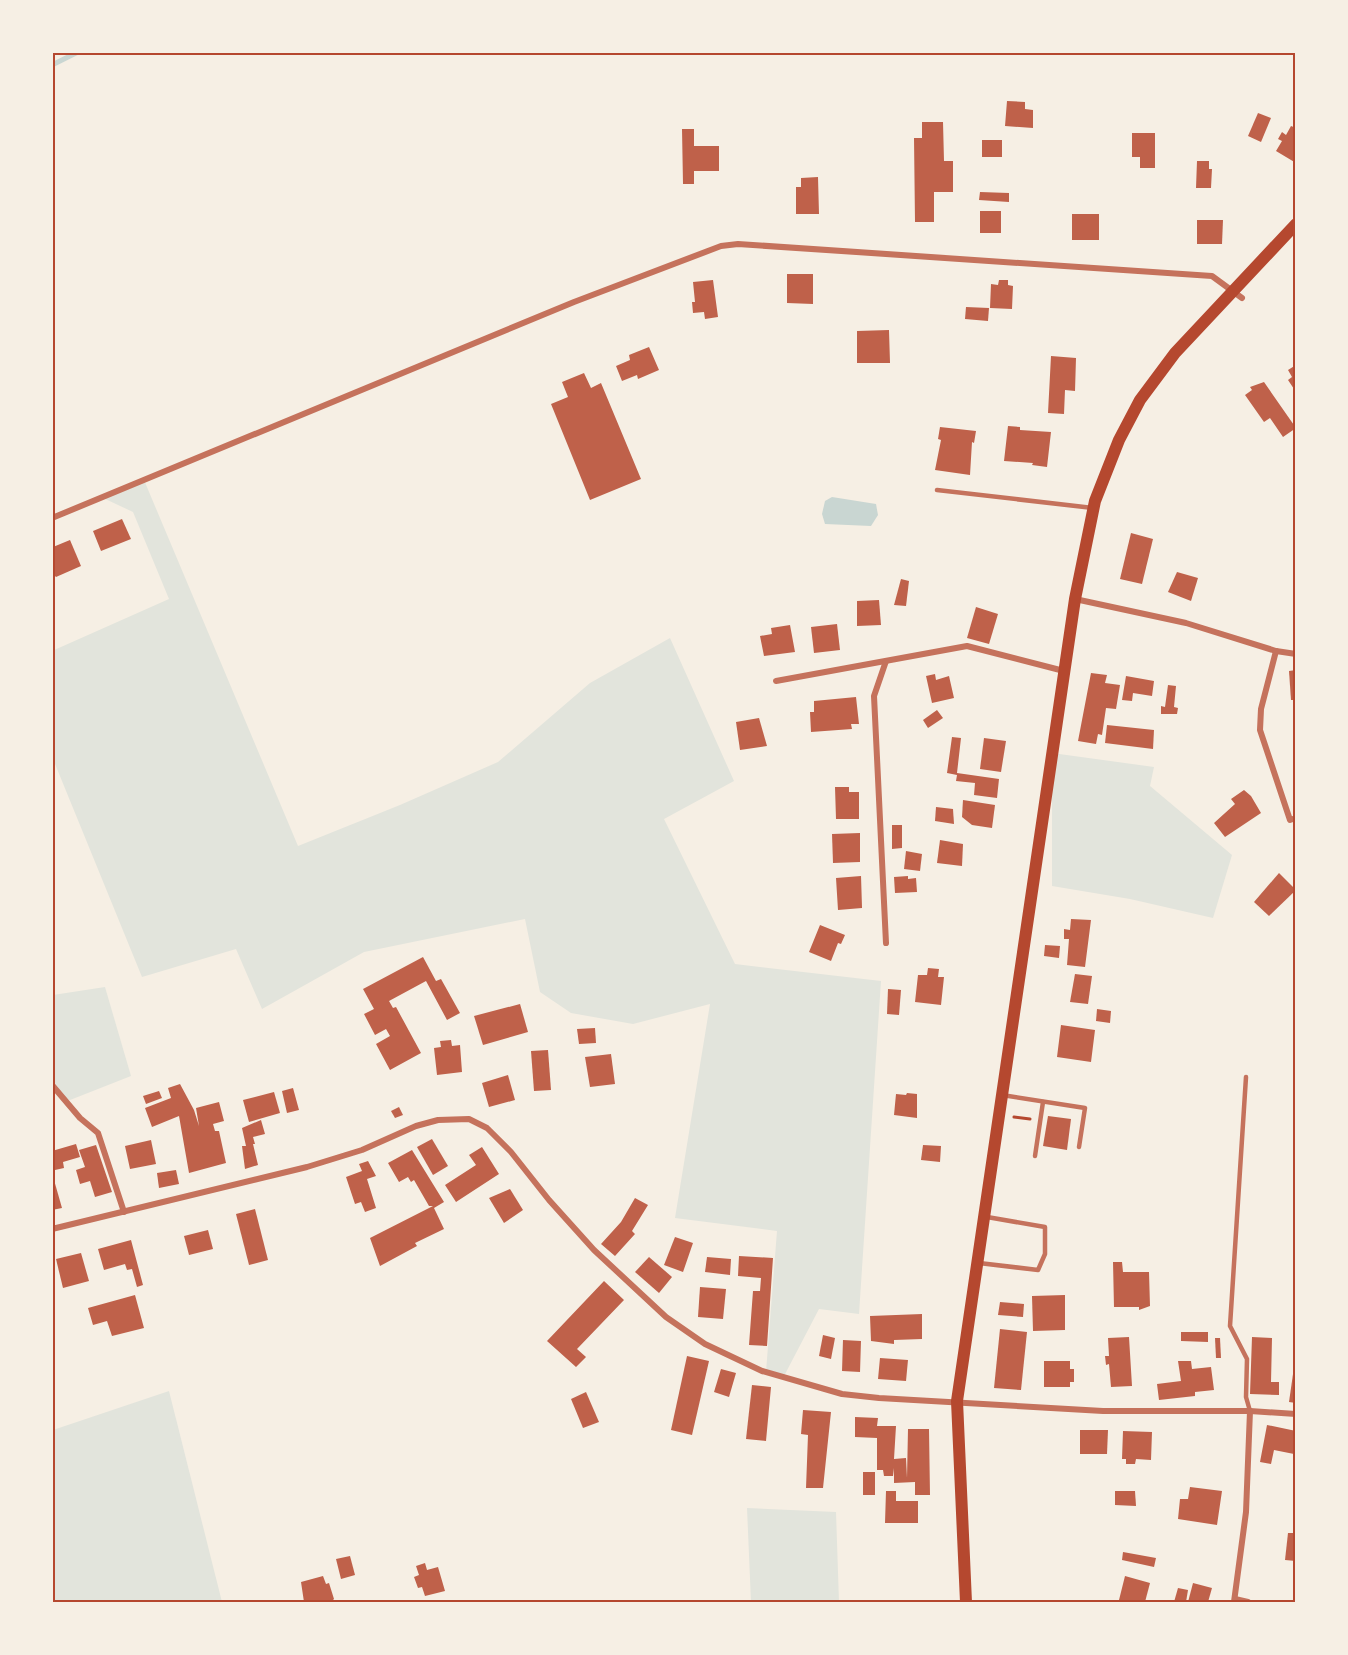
<svg xmlns="http://www.w3.org/2000/svg" width="1348" height="1655" viewBox="0 0 1348 1655" font-family="'Playfair Display',serif">
<style>
.green{fill:#e2e4dc}
.water{fill:#c9d6d2}
.lines{fill:none;stroke-linecap:round;stroke-linejoin:round}
.stream{stroke:#c9d6d2;stroke-width:5}
.building{fill:#bf614a}
.path{stroke:#b5482f;stroke-width:3}
.service{stroke:#c5725c;stroke-width:4.5}
.minor{stroke:#c5725c;stroke-width:6}
.secondary{stroke:#b5482f;stroke-width:12}
.neatline{fill:none;stroke:#b5482f;stroke-width:2}
</style>
<rect width="100%" height="100%" fill="#f6efe4"/>
<!-- green -->
<g class="green">
<path d="M144 480 298 846 400 805 498 762 590 683 670 638 734 781 664 819 735 964 881 981 859 1314 819 1309 783 1378 766 1372 777 1231 675 1218 710 1004 633 1024 571 1013 540 992 525 919 364 952 262 1009 236 949 142 977 53 759 52 651 169 599 133 512 101 497Z"/>
<path d="M1052 753 1154 767 1150 786 1232 855 1213 918 1130 899 1052 886Z"/>
<path d="M105 987 131 1076 65 1102 53 1086V995Z"/>
<path d="M169 1391 222 1602H53V1430Z"/>
<path d="M747 1508 836 1512 839 1602H751Z"/>
</g>
<!-- water -->
<path class="water" d="M832 497 876 504 878 515 871 526 825 524 822 514 825 501Z"/>
<g class="lines">
<!-- stream -->
<path class="stream" d="M52 65 78 52"/>
</g>
<!-- building -->
<g class="building">
<path d="M1007 101 1025 102V109L1033 110V128L1005 126Z"/>
<path d="M1258 113 1271 118 1261 142 1248 136Z"/>
<path d="M922 122H943L944 161H953V192H934V222H915L914 138H922Z"/>
<path d="M1291 126 1296 128V163L1276 151 1282 141 1278 139 1282 132 1286 135Z"/>
<path d="M682 129H694V146H719V171H694V184H683Z"/>
<path d="M1132 133H1155V168H1140V157H1132Z"/>
<rect x="982" y="140" width="20" height="17"/>
<path d="M1197 161H1209V169H1212L1211 188H1196Z"/>
<path d="M818 177 819 214H796V187H801V178Z"/>
<path d="M980 192 1009 193V202L979 200Z"/>
<rect x="980" y="211" width="21" height="22"/>
<rect x="1072" y="214" width="27" height="26"/>
<path d="M1197 220H1223L1222 244H1197Z"/>
<path d="M787 274H813V304L787 303Z"/>
<path d="M713 280 718 317 705 319 704 312 693 313 692 302H695L693 282Z"/>
<path d="M999 280H1008V285L1013 286 1012 309 990 308 991 284 998 285Z"/>
<path d="M966 307 989 308 988 321 965 319Z"/>
<path d="M889 330 890 363H857V331Z"/>
<path d="M649 347 659 370 638 379 637 375 622 381 616 366 630 360 629 355Z"/>
<path d="M1051 356 1076 358 1075 391 1065 390 1064 414 1048 413Z"/>
<path d="M1296 365V392L1288 380 1292 377 1288 370Z"/>
<path d="M584 373 591 388 601 383 641 479 590 500 551 404 568 397 562 382Z"/>
<path d="M1264 382 1296 428 1283 437 1270 418 1264 422 1245 395 1252 390 1250 387Z"/>
<path d="M1008 426 1020 427V430L1051 432 1047 467 1032 465 1033 463 1004 461Z"/>
<path d="M940 427 976 431 974 443 972 442 970 475 935 470 941 440 938 439Z"/>
<path d="M122 519 131 539 101 551 93 531Z"/>
<path d="M1131 533 1153 539 1142 584 1120 579Z"/>
<path d="M70 540 81 566 56 577 52 573 53 547Z"/>
<path d="M1177 572 1198 578 1191 601 1168 592Z"/>
<path d="M901 579 909 581 906 606 894 605Z"/>
<path d="M879 600 881 625 857 626V601Z"/>
<path d="M976 607 998 614 989 644 967 638Z"/>
<path d="M837 624 840 650 814 653 811 627Z"/>
<path d="M790 625 795 652 764 656 760 636 772 634 771 628Z"/>
<path d="M1296 670V700H1291L1289 671Z"/>
<path d="M1091 673 1107 675 1105 683 1120 685 1116 709 1106 708 1102 735 1098 734 1096 744 1078 741Z"/>
<path d="M935 674 936 680 949 676 954 698 932 703 926 676Z"/>
<path d="M1126 676 1154 681 1152 696 1133 693 1132 701 1122 700Z"/>
<path d="M1168 685 1176 686 1174 707 1178 708 1177 714H1161V706L1165 707Z"/>
<path d="M856 697 859 724H851L852 729 811 732 810 712H814V701Z"/>
<path d="M937 710 943 718 928 728 923 720Z"/>
<path d="M759 718 767 746 740 750 736 722Z"/>
<path d="M1107 725 1154 730 1153 749 1105 743Z"/>
<path d="M952 737 961 738 957 773 999 779 997 798 974 795 975 783 956 781 957 775 947 773Z"/>
<path d="M984 738 1006 741 1001 772 980 769Z"/>
<path d="M835 787H849V792H859V819H836Z"/>
<path d="M1244 790 1251 796 1261 813 1225 837 1214 823 1235 804 1231 799Z"/>
<path d="M963 800 995 805 992 828 972 825 962 817Z"/>
<path d="M936 807 953 809 954 824 935 821Z"/>
<path d="M892 825H902V848L892 849Z"/>
<path d="M860 833V862L833 863 832 834Z"/>
<path d="M940 840 963 844 962 866 937 863Z"/>
<path d="M906 851 922 854 920 871 904 869Z"/>
<path d="M1279 873 1296 890 1269 916 1254 902Z"/>
<path d="M861 876 862 908 838 910 836 878Z"/>
<path d="M908 876V879L916 878 917 892 895 893 894 877Z"/>
<path d="M1071 919 1091 920 1085 967 1067 965 1069 939H1064V929L1070 930Z"/>
<path d="M820 925 845 935 841 944 838 943 831 961 809 952Z"/>
<path d="M1045 945 1060 946 1059 958 1044 956Z"/>
<path d="M423 957 436 981 441 979 460 1013 447 1020 426 981 389 1001 393 1008 396 1007 421 1053 390 1070 376 1044 390 1036 386 1029 375 1035 364 1014 374 1009 363 989Z"/>
<path d="M928 968 939 969 938 977H944L941 1005 915 1002 918 975H927Z"/>
<path d="M1075 974 1092 976 1088 1004 1070 1002Z"/>
<path d="M888 989 901 990 899 1015 887 1014Z"/>
<path d="M520 1004 528 1032 483 1045 474 1016Z"/>
<path d="M1097 1009 1111 1011 1110 1023 1096 1021Z"/>
<path d="M1061 1025 1095 1030 1091 1062 1057 1057Z"/>
<path d="M595 1028 596 1043 579 1044 577 1029Z"/>
<path d="M451 1040 452 1046 460 1045 462 1072 437 1075 434 1048 441 1047 440 1041Z"/>
<path d="M548 1050 551 1090 534 1091 531 1051Z"/>
<path d="M611 1054 615 1084 590 1087 585 1057Z"/>
<path d="M508 1075 515 1100 489 1107 482 1083Z"/>
<path d="M180 1084 194 1110 199 1126 196 1108 219 1102 224 1121 213 1124 215 1131H219L226 1163 189 1173 179 1116 152 1127 145 1108 171 1098 168 1088Z"/>
<path d="M293 1088 299 1110 287 1113 282 1091Z"/>
<path d="M159 1091 162 1098 146 1104 143 1096Z"/>
<path d="M274 1092 280 1113 249 1122 243 1100Z"/>
<path d="M907 1093 917 1094V1118L894 1115 896 1094 906 1095Z"/>
<path d="M399 1107 403 1115 395 1118 391 1111Z"/>
<path d="M1048 1116 1071 1119 1067 1150 1043 1146Z"/>
<path d="M261 1120 265 1134 253 1137 255 1144H253L258 1165 245 1169 242 1146H246L242 1128Z"/>
<path d="M432 1139 448 1166 433 1175 417 1147Z"/>
<path d="M151 1140 156 1164 130 1169 125 1146Z"/>
<path d="M76 1144 80 1157 63 1162 64 1168 55 1170 52 1151Z"/>
<path d="M96 1145 112 1192 95 1197 90 1181 80 1184 76 1170 85 1167 79 1150Z"/>
<path d="M923 1145 941 1146 940 1162 921 1160Z"/>
<path d="M482 1147 499 1174 456 1202 445 1185 476 1165 469 1155Z"/>
<path d="M412 1150 444 1202 434 1208 444 1229 415 1243 417 1246 380 1266 370 1238 433 1206H429L414 1180 411 1182 408 1177 399 1182 388 1163Z"/>
<path d="M368 1161 376 1176 367 1179 376 1208 365 1212 361 1202 355 1204 346 1177 362 1171 359 1164Z"/>
<path d="M176 1170 179 1184 159 1188 157 1173Z"/>
<path d="M52 1173 62 1208 52 1210Z"/>
<path d="M510 1189 523 1210 504 1223 489 1198Z"/>
<path d="M635 1198 648 1205 632 1231 635 1234 615 1256 601 1244 621 1222Z"/>
<path d="M255 1209 268 1260 249 1265 236 1214Z"/>
<path d="M208 1230 213 1249 189 1255 184 1236Z"/>
<path d="M675 1237 693 1243 683 1272 664 1265Z"/>
<path d="M131 1240 143 1285 137 1287 132 1269 127 1270 125 1264 104 1270 98 1249Z"/>
<path d="M81 1253 89 1281 63 1288 56 1259Z"/>
<path d="M739 1256 773 1258 767 1346 749 1345 753 1291H760L761 1278 738 1276Z"/>
<path d="M649 1257 672 1277 659 1293 635 1272Z"/>
<path d="M707 1257 731 1259 730 1275 705 1272Z"/>
<path d="M1113 1262H1122L1123 1272H1149L1150 1306 1139 1310V1307H1114Z"/>
<path d="M604 1281 624 1300 577 1349 586 1357 576 1367 547 1341Z"/>
<path d="M700 1287 726 1289 723 1319 698 1317Z"/>
<path d="M135 1295 144 1328 112 1336 107 1321 93 1325 88 1308Z"/>
<path d="M1065 1295V1330L1033 1331 1032 1296Z"/>
<path d="M1000 1302 1024 1304 1023 1317 998 1315Z"/>
<path d="M922 1314V1339L894 1340V1344L871 1341 870 1316Z"/>
<path d="M1000 1329 1027 1332 1021 1390 994 1388Z"/>
<path d="M1181 1332H1208V1342L1181 1341Z"/>
<path d="M823 1335 835 1338 831 1359 819 1356Z"/>
<path d="M1129 1337 1132 1386 1111 1387 1109 1364 1106 1365 1105 1356H1109L1108 1338Z"/>
<path d="M1252 1337 1272 1338 1271 1382H1279V1395L1250 1394Z"/>
<path d="M1215 1338H1220L1221 1358H1216Z"/>
<path d="M843 1340 861 1341 860 1372 842 1371Z"/>
<path d="M687 1356 709 1361 692 1435 671 1430Z"/>
<path d="M880 1358 908 1360 906 1381 878 1379Z"/>
<path d="M1044 1361H1070V1369H1074V1382H1070V1387H1044Z"/>
<path d="M1178 1361H1191L1192 1369 1211 1367 1214 1390 1195 1392V1396L1159 1400 1157 1384 1181 1381Z"/>
<path d="M721 1369 736 1373 729 1397 714 1392Z"/>
<path d="M1293 1374H1296V1403L1289 1402Z"/>
<path d="M752 1385 771 1387 766 1441 746 1439Z"/>
<path d="M586 1392 599 1422 583 1428 571 1399Z"/>
<path d="M803 1410 831 1412 823 1488H806L808 1435 801 1434Z"/>
<path d="M855 1417 878 1418 877 1426H896L894 1459 906 1458 907 1478 908 1429H929L930 1495H915V1482L894 1483V1468L893 1476H884L883 1470H877V1438L855 1437Z"/>
<path d="M1267 1425 1296 1431V1461L1293 1460 1294 1454 1274 1450 1271 1464 1260 1462Z"/>
<path d="M1080 1430H1108L1107 1454H1080Z"/>
<path d="M1123 1431 1152 1432 1151 1460 1136 1459 1135 1464H1126V1459H1122Z"/>
<rect x="863" y="1472" width="12" height="23"/>
<path d="M1190 1487 1222 1491 1217 1525 1178 1519 1180 1499H1188Z"/>
<path d="M886 1491H896V1501H918V1523H885Z"/>
<path d="M1115 1491H1135L1136 1506 1115 1505Z"/>
<path d="M1288 1533H1296V1561L1285 1560Z"/>
<path d="M1123 1552 1156 1558 1154 1567 1122 1560Z"/>
<path d="M350 1556 355 1575 341 1579 336 1559Z"/>
<path d="M425 1563 427 1570 438 1567 445 1591 425 1596 422 1587 418 1588 414 1577 419 1575 416 1566Z"/>
<path d="M323 1576 326 1584 329 1583 334 1599 331 1602H304L301 1582Z"/>
<path d="M1125 1576 1150 1583 1145 1602 1119 1600Z"/>
<path d="M1193 1583 1212 1588 1208 1602H1188Z"/>
<path d="M1178 1588 1188 1590 1186 1602H1174Z"/>
</g>
<g class="lines">
<!-- path -->
<path class="path" d="M1014 1117 1030 1119"/>
<!-- service -->
<g class="service">
<path d="M937 490 1093 508"/>
<path d="M1246 1077 1230 1326 1247 1359 1246 1397 1250 1411"/>
<path d="M1002 1095 1085 1108 1079 1147"/>
<path d="M1035 1156 1043 1102"/>
<path d="M979 1263 1038 1270 1045 1254V1227L987 1217"/>
</g>
<!-- minor -->
<g class="minor">
<path d="M52 518 574 302 721 246 738 244 1212 276 1242 298"/>
<path d="M1075 599 1186 623 1276 651 1296 654"/>
<path d="M1276 651 1261 709 1260 730 1290 820 1296 818"/>
<path d="M776 681 967 646 1064 671"/>
<path d="M886 943 874 696 886 661"/>
<path d="M52 1085 80 1118 98 1133 124 1212"/>
<path d="M52 1229 307 1167 362 1150 416 1126 438 1120 469 1119 487 1128 511 1152 549 1200 594 1250 666 1317 705 1344 762 1371 842 1394 879 1398 1103 1411H1250L1296 1414"/>
<path d="M1235 1599 1248 1602"/>
<path d="M1234 1602 1246 1512 1250 1411"/>
</g>
<!-- secondary -->
<path class="secondary" d="M966 1602 957 1401 1075 599 1095 501 1119 440 1140 400 1175 353 1296 224"/>
</g>
<!-- border -->
<rect width="1348" height="1655" fill="none" stroke="#f6efe4" stroke-width="108"/>
<rect x="54" y="54" width="1240" height="1547" class="neatline"/>
</svg>
